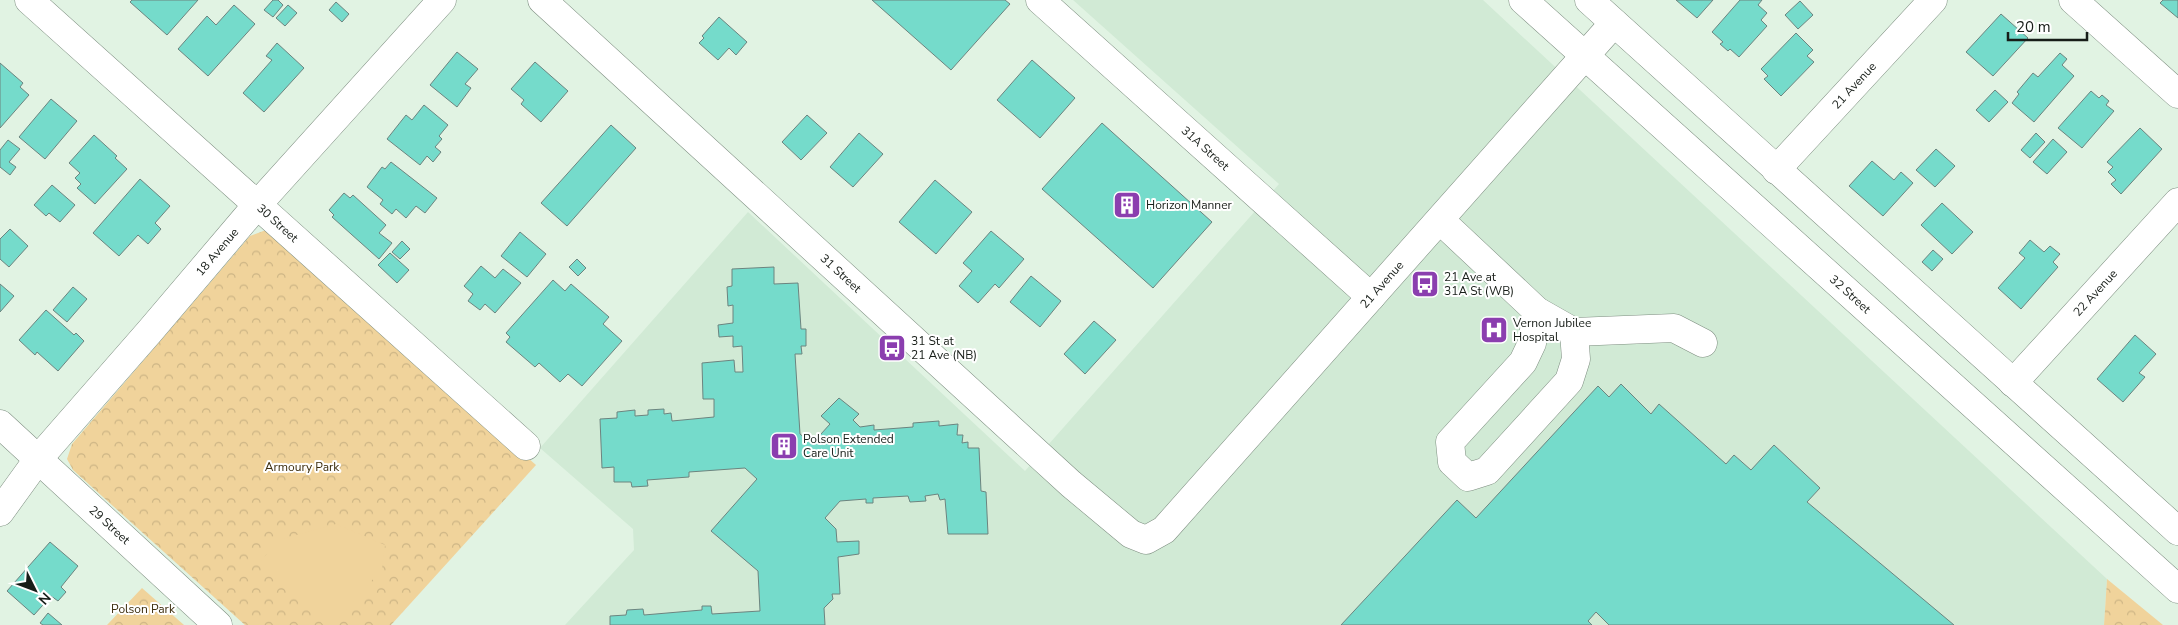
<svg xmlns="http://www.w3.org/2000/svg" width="2178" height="625" viewBox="0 0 2178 625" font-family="'Nunito Sans',sans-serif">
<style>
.built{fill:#d1ead5}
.park{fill:url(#park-crowns)}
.garden{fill:#f0d39b}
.building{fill:#75dbcb;stroke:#6c847f}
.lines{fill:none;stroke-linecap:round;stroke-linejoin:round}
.minor-casing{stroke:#7e8e80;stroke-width:29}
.highway-casing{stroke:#7e8e80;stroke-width:29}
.minor{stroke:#fff;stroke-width:28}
.highway{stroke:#fff;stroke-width:28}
.labels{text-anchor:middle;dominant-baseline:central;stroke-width:4;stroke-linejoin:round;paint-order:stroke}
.street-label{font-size:12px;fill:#171d18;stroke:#fff}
.poi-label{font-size:12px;fill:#171d18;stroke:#fff;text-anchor:start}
.park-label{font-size:12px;fill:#3b2c0c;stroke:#fff}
</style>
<defs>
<pattern id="park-crowns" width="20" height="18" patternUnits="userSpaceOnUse" patternTransform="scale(1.25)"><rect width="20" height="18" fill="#f0d39b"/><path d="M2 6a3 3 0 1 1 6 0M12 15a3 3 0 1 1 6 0" fill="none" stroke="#cdb585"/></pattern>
</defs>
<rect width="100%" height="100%" fill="#e1f3e3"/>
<!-- built -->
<path class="built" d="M1073 0H1483L2107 579 2104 625H565L634 550 633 529 540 448 748 212 1025 471 1279 184Z"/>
<!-- park -->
<g class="park">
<path d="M266 230 279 239 536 465 391 625H245L73 470 67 459 72 444 250 236Z"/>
<path d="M2107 579 2163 625H2104Z"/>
<path d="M142 588 184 625H107Z"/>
</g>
<!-- garden -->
<path class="garden" d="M336 524 385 545 382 569 333 625H324L279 583 261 560 282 539Z"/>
<!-- building -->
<g class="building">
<path d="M132 0H198L167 35 130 2Z"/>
<path d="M273 0H278L283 5 273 17 264 10Z"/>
<path d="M872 0H1005L1010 4 951 70Z"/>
<path d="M1676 0H1713L1697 18Z"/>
<path d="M1740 0H1762L1758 5 1767 13 1761 20 1767 26 1739 57 1730 49 1728 51 1720 44 1723 42 1712 32Z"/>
<path d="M2163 0H2178V18L2160 3Z"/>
<path d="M1800 1 1813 15 1798 29 1785 15Z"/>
<path d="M336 2 349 14 342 22 329 10Z"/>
<path d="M234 5 255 24 208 76 178 49 207 16 216 25Z"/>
<path d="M288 5 297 13 285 26 276 18Z"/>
<path d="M2001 14 2028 38 1993 76 1966 52Z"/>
<path d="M719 17 747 42 736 55 729 48 718 60 699 43 704 38 702 36Z"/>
<path d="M1796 33 1813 50 1807 56 1814 62 1781 96 1764 79 1768 76 1761 69Z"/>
<path d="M277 43 304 68 264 112 243 93 272 60 266 56Z"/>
<path d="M457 52 478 69 465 84 471 88 457 107 430 85Z"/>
<path d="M2060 53 2067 59 2062 65 2074 76 2034 122 2012 103 2019 94 2017 92 2033 73 2038 77Z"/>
<path d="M1032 60 1075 98 1040 138 997 100Z"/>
<path d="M535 62 568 91 541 122 521 104 524 100 511 89Z"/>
<path d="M0 63 23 83 20 87 29 95 0 128Z"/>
<path d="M1995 90 2008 102 1989 122 1976 110Z"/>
<path d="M2091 91 2099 98 2102 95 2109 101 2106 105 2114 111 2082 148 2058 128Z"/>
<path d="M51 99 77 121 45 159 19 137Z"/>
<path d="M424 105 448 125 439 136 442 139 435 147 441 152 433 162 427 156 420 165 387 139 406 115 412 120Z"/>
<path d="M807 115 827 133 801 160 782 142Z"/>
<path d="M1102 123 1212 222 1153 288 1042 189Z"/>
<path d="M611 125 636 148 567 226 541 203Z"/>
<path d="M2140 128 2162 149 2121 194 2111 184 2116 180 2108 172 2113 167 2107 162Z"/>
<path d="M859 133 883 154 853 187 830 167Z"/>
<path d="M2036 133 2045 142 2030 158 2021 150Z"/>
<path d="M94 135 117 156 115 158 127 169 95 204 77 188 81 184 75 178 80 173 69 163Z"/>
<path d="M2053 139 2067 152 2047 174 2033 162Z"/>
<path d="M8 140 20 149 9 162 16 167 10 175 0 167V150Z"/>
<path d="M1936 149 1955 166 1935 187 1916 170Z"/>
<path d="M1872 161 1894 180 1901 172 1913 183 1883 216 1849 186Z"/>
<path d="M391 162 437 198 425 213 416 206 406 218 396 209 392 214 380 204 383 200 367 187 382 167 385 169Z"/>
<path d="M140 179 170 206 155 223 161 229 148 244 138 235 119 256 93 233Z"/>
<path d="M935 180 972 212 936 254 899 222Z"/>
<path d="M52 185 75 205 60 222 49 213 46 216 34 205Z"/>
<path d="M344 193 350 198 353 195 386 225 379 233 392 243 379 259 332 217 334 215 329 210Z"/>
<path d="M1942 203 1973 232 1952 254 1921 225Z"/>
<path d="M10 229 28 246 9 267 0 259V239Z"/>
<path d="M991 231 1024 259 999 288 995 284 978 303 959 286 972 271 963 263Z"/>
<path d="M520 232 546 254 527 277 501 256Z"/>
<path d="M2030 240 2044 252 2050 246 2060 254 2053 262 2058 267 2021 309 1998 288 2025 258 2019 253Z"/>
<path d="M402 241 410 249 400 259 392 252Z"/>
<path d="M1933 250 1943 259 1932 271 1922 262Z"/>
<path d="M390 253 409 270 397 283 378 265Z"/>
<path d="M577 259 586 268 578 276 569 267Z"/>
<path d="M481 266 495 278 503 269 521 283 495 313 485 304 480 310 468 301 473 294 464 286Z"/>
<path d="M774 267V284L798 283 801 329H806V346H801L802 354H795L800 434 812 444 830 424 821 416 839 398 859 414 853 420 860 427 874 425V430L913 427V423L939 421V426L958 424 957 435H963L962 443 968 442V448H979L981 491 986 492 988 534H948L945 499 940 500 938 494 925 496 926 501 910 502 908 496 873 498V503H866V499L840 501 825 518 836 529 837 542 859 541V554L838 557 840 594H832L833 599 824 608 825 625H610V616L626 615 627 610 643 609 644 615 702 610V606H711L712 614 760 611 758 571 711 531 757 479 745 468 689 472V477L647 480 648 486 632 487 631 482H614V467L602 468 600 419 617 418V412L635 410V416L648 415V410L664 409V414L671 413 672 421 714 417V399H703L702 363 734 360 735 372H743L742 346 733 347V336L719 337 718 325 733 323V305L728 306 727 287 732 286V269Z"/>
<path d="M1031 276 1061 301 1040 327 1010 302Z"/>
<path d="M553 280 565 291 571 284 609 317 603 324 622 341 582 386 568 374 560 382 539 363 535 367 506 342 510 337 506 333Z"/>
<path d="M0 284 14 296 0 312Z"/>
<path d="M73 287 87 299 67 322 53 310Z"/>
<path d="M46 310 74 335 76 333 84 341 58 371 37 352 35 355 19 340Z"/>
<path d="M1094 321 1116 340 1085 374 1064 354Z"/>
<path d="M2135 335 2156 354 2139 373 2145 377 2123 402 2097 379Z"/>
<path d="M1621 384 1651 414 1659 404 1726 464 1734 455 1751 470 1774 445 1820 488 1807 502 1954 625H1609L1596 612 1588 621 1592 625H1341L1457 500 1476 518 1598 386 1609 397Z"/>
<path d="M50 542 78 566 61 587 66 592 58 601 51 596 34 615 7 591Z"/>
<path d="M48 613 62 625H43L40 623Z"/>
</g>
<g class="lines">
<!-- minor casing -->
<g class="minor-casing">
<g id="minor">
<path id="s1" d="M29 0 526 446"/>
<path id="s2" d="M542 0 1071 484 1131 534 1146 540 1164 530 1614 23"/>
<path id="s3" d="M1040 0 1371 297"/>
<path d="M2073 0 2178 94"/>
<path id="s4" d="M1776 170 1933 0"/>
<path d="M1440 220 1537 311 1574 332 1674 328 1703 343"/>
<path d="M1537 311 1532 343 1523 362 1450 442 1452 462 1468 477 1487 471 1569 381 1576 359 1574 332"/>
<path id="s5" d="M2013 383 2178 202"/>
<path id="s6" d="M0 424 218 625"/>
<path id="s7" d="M0 512 39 458 150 331 257 205 442 0"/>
</g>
</g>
<!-- highway casing -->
<g class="highway-casing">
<g id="highway">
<path id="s8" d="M1523 0 2178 589"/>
<path d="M1589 0 2178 531"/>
</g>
</g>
<!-- minor -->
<use href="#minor" class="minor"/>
<!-- highway -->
<use href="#highway" class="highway"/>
</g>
<!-- icons -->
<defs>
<g id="building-square" transform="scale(1.4375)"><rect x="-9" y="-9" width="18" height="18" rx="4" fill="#8b3eaf" stroke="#fff"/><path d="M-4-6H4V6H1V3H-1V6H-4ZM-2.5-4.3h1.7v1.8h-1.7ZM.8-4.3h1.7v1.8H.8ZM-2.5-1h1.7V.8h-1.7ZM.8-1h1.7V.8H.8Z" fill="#fff"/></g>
<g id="bus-square" transform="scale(1.4375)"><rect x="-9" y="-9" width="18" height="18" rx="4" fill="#8b3eaf" stroke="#fff"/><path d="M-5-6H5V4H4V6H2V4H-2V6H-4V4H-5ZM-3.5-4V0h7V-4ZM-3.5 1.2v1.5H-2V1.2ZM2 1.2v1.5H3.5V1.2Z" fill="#fff"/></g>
<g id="hospital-square" transform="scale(1.4375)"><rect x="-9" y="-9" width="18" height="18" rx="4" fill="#8b3eaf" stroke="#fff"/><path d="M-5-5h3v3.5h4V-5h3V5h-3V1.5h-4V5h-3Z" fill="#fff"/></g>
</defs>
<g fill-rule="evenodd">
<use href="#building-square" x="1127" y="205"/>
<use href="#bus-square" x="1425" y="284"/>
<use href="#hospital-square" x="1494" y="330"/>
<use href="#bus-square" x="892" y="348"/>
<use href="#building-square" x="784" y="446"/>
</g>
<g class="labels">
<!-- street labels -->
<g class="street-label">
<text stroke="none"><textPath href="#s4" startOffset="115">21 Avenue</textPath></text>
<text stroke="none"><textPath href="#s3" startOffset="222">31A Street</textPath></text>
<text stroke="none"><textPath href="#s1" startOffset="334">30 Street</textPath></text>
<text stroke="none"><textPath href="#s7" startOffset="339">18 Avenue</textPath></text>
<text stroke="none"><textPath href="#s2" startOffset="405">31 Street</textPath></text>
<text stroke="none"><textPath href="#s2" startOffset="1160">21 Avenue</textPath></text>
<text stroke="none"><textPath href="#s5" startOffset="122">22 Avenue</textPath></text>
<text stroke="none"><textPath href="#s8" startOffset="440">32 Street</textPath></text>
<text stroke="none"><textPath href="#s6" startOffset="149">29 Street</textPath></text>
</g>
<!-- poi labels -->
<g class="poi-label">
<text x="1146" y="205">Horizon Manner</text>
<text x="1444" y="277">21 Ave at<tspan x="1444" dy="14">31A St (WB)</tspan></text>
<text x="1513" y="323">Vernon Jubilee<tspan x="1513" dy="14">Hospital</tspan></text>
<text x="911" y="341">31 St at<tspan x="911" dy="14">21 Ave (NB)</tspan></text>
<text x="803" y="439">Polson Extended<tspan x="803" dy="14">Care Unit</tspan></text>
</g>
<!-- park labels -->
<g class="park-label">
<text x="302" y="467">Armoury Park</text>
<text x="143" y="609">Polson Park</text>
</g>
</g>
<!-- north arrow -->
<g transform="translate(35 590) rotate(132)" stroke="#ffffff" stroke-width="4" paint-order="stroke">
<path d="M0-4L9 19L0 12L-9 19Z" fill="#171d18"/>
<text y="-8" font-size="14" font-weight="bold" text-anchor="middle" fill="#171d18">N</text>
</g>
<!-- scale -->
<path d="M2008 32v8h79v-8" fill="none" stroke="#171d18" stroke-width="2.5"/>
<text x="2016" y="32" font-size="15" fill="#171d18" stroke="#ffffff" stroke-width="4" paint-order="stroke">20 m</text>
</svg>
